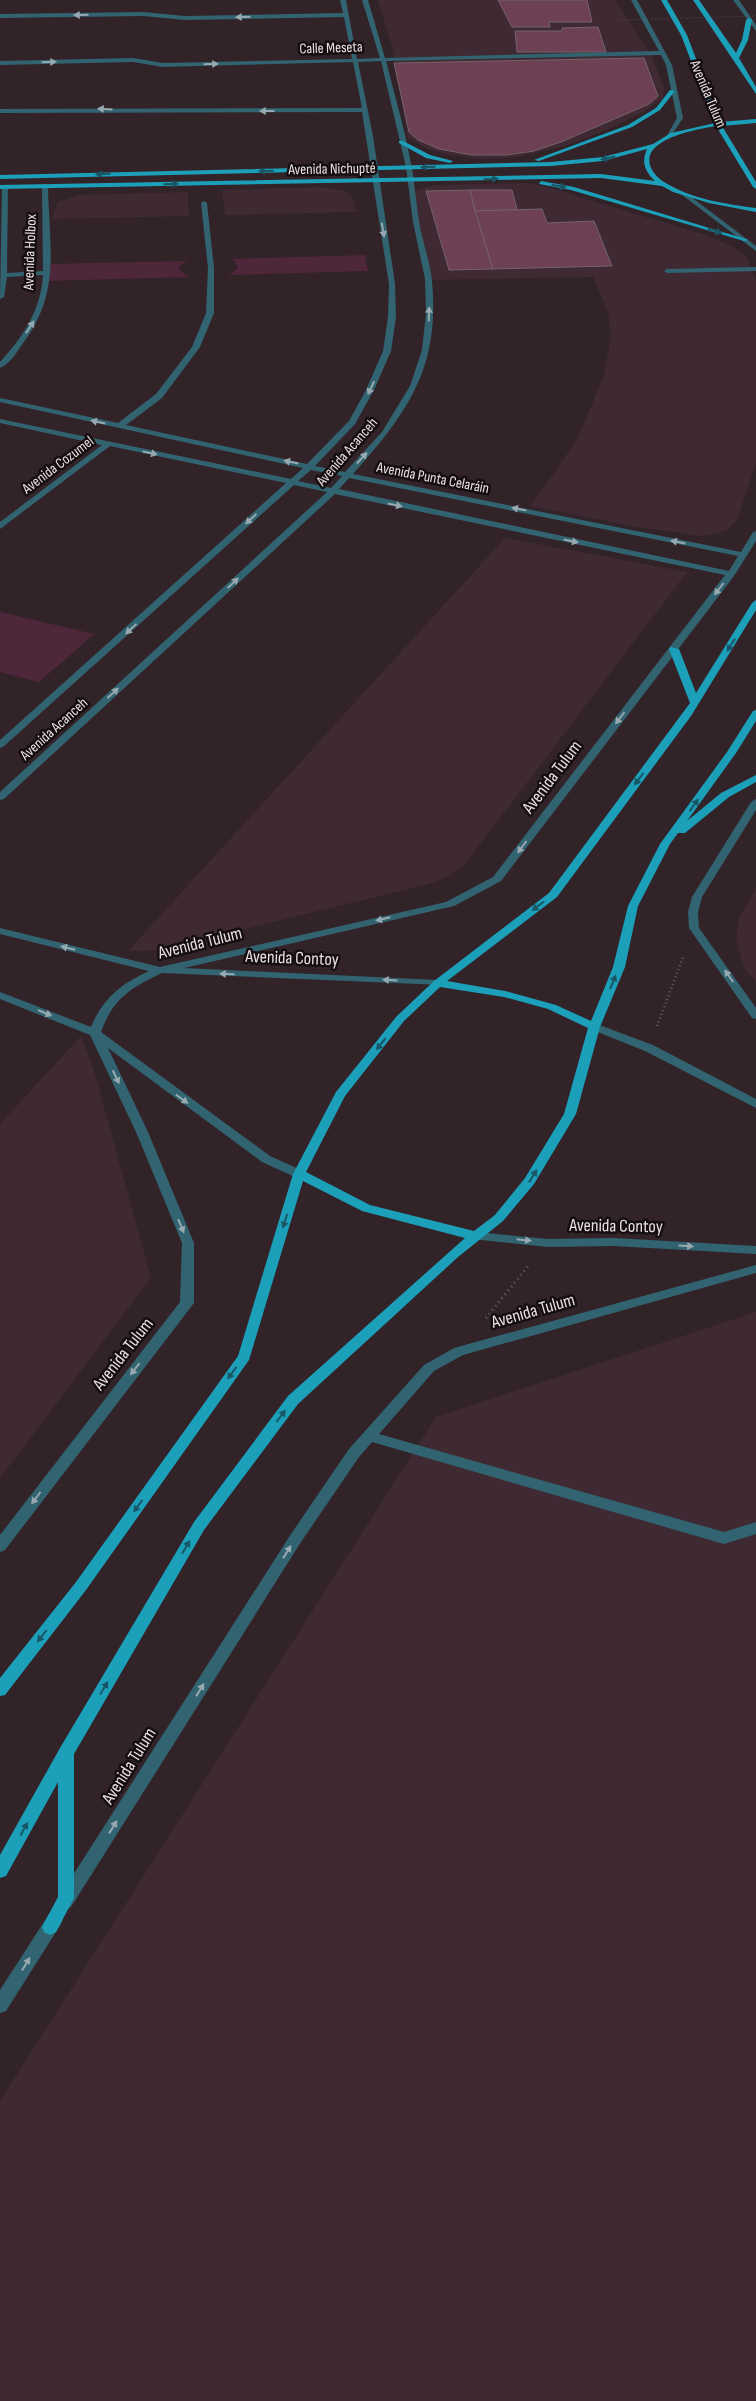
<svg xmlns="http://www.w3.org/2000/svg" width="756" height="2401" viewBox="0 0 756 2401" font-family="'Sofia Sans Condensed',sans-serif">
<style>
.built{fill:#3f2a33}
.green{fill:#4f273a}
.building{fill:#6d4054;stroke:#75636a}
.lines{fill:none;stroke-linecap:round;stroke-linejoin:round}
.path-far1{stroke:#6b5d63;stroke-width:2.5;stroke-dasharray:1 3;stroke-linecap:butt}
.path{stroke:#6b5d63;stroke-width:3;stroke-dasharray:1 4;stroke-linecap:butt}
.minor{fill:#316470;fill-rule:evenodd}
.major{fill:#1c9fb9;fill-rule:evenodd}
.path-bridge{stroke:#6b5d63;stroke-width:1;stroke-dasharray:0.5 2;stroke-linecap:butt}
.oneway{fill:#97a8b0}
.oneway2{fill:#185665}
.labels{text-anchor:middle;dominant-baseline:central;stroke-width:5;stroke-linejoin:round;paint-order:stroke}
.far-street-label{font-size:15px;fill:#ebe0e4;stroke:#150e11}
.street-label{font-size:18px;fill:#ebe0e4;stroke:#150e11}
</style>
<rect width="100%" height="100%" fill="#322329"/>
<!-- built -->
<g class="built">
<path d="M378 0H615L652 57 664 88 663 98 645 111 607 130 565 146 518 157 486 159 450 155 428 149 407 137 394 53Z"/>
<path d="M526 183 547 187 706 235 729 245 747 257 756 282V463L737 520 726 531 702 536 638 527 531 506 578 438 604 375 611 336 608 312 593 277 428 280 409 197 418 189 435 185Z"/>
<path d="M322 187 345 191 353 198 357 212 225 215 222 190Z"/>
<path d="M188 192 189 216 52 219 58 202 81 195Z"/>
<path d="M505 538 687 572 465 864 449 876 429 884 158 950 128 951Z"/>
<path d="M756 889V982L744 968 736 940 739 917Z"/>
<path d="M81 1036 94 1071 151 1278 0 1478V1124Z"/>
<path d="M756 1312V2401H0V2101L436 1417Z"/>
</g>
<!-- green -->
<g class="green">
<path d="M365 255 368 271 229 275 238 268 234 260 228 259Z"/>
<path d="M189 261 183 263 178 269 189 277 45 281 47 264Z"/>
<path d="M0 612 94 634 39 682 0 672Z"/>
</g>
<!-- building -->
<g class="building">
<path d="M498 0H587L592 22H549L550 27H512Z"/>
<path d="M598 27 606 52H517L515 31H562V28Z"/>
<path d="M644 58 658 96 649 104 561 142 534 151 507 155H472L439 149 418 140 409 132 394 63Z"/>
<path d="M470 190 493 269 449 270 426 191Z"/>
<path d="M470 190H512L517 210 475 211Z"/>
<path d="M542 209 547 223 594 221 612 266 493 269 475 211Z"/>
</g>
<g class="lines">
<!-- path-far1 -->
<path class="path-far1" d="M657 1026 684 955"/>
<!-- path -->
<path class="path" d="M486 1318 529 1265"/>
<!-- minor -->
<g class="minor">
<path d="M340 0H346L357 59 380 58 362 0H368L385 58 659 51 631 0H637L672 65 683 118 669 139H665L677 118 666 65 661 55 386 61C395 97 406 133 412 169 415 186 416 204 419 221 422 241 430 261 432 281 440 368 408 412 353 474L741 552 753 532 756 531V541L734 576 501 881 454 906 184 968 438 980 444 983 442 985 162 973C130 988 113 999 101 1032L270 1156 303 1171 305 1174 303 1177H295L262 1162 108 1048 148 1132 194 1243V1303L5 1550 0 1552V1535L180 1302 182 1243 136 1132 90 1035 0 999V992L91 1027C102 999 122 983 149 971L0 934V928L160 967 446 902 493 877 725 575 335 494 4 799 0 800V792L327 492 294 485 3 747 0 748V740L286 483 110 446 0 529V522L102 445 0 423V419L291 479 303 468 0 402V398L118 423 156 394 192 347 206 313 208 268 201 203 204 201 207 203 214 268V313L200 347 162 398 126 425 307 464 349 421 366 390 383 351 388 317 389 284 362 112 0 113V109L362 108 353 62 163 67 133 62 0 65V61L133 58 163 63 352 59 344 17 185 20 143 16 0 18V14L143 12 185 16 343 13ZM381 61 406 167 413 222 425 279 426 314 422 350 410 386 382 432 345 472 315 466 355 424 374 390 391 351 396 317 395 284 373 136 358 62ZM311 470 342 476 331 488 298 481ZM349 478 738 556 729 571 339 489Z"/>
<path d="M733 0H739L756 25V31Z"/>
<path d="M5 185 8 187 7 273 43 271 42 186 45 184 48 186C49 248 62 293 21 346 16 354 9 364 0 368V362C23 337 41 310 43 275L7 277 4 297 0 299 2 187Z"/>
<path d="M682 193H686L756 246V251L682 195Z"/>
<path d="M756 267V271L667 273 664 271 667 269Z"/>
<path d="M756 799V810L702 897 698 912 699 928 756 1008V1019L752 1018 689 928 688 912 692 897 751 802Z"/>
<path d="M594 1023 653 1045 756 1099V1108L645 1051 590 1029 588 1027 590 1025Z"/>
<path d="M475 1232 548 1239 614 1238 756 1246V1254L614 1246 548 1247 471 1239 469 1236Z"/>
<path d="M756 1265V1273L463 1355 434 1371 379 1434 724 1532 756 1522V1534L724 1544 372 1442 359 1457 301 1542 71 1907 65 1910 59 1907 57 1902 59 1897 291 1534 349 1449 424 1365 454 1348Z"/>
<path d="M55 1911 61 1914 63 1919 61 1924 6 2011 0 2013V1990L49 1914Z"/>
</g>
<!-- major -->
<g class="major">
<path d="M661 0H667L687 35 720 122 756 119V123L722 126 756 182V189L753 187 716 126C699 129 643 138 650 165 652 172 658 178 664 182 691 199 725 204 756 208V212L709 203 673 192 662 186 601 178 0 189V185L601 174 655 181C645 171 641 163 647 149L603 161 551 166 0 179V175L551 162 603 157 653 144 671 133 715 123 681 35Z"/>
<path d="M693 0H699L736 53 742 40 746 20 749 18 752 20 748 40 739 58 756 87V94Z"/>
<path d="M670 90 675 91 660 110 632 127 539 161 534 160 628 125 656 108Z"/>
<path d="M399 141H403L430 155 453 161 450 163 426 158 399 143Z"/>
<path d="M541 181 574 187 749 240 744 241 571 190 539 184Z"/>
<path d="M756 600V610L691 716 557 897 447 981 505 991 556 1005 591 1021 613 967 628 906 660 844 727 752 753 711 756 710V721L736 753 687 821 721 793 756 775V782L729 797 685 833H678L670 844 638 906 625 967 600 1027 576 1114 534 1184 503 1221 458 1257 298 1404 204 1530 74 1754V1898L56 1932 50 1935 44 1932 42 1927 58 1897V1782L6 1876 0 1878V1855L60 1748 194 1522 288 1396 465 1238 362 1211 303 1181 249 1360 86 1590 5 1695 0 1696V1678L76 1582 238 1356 293 1174 336 1092 396 1017 434 981 549 893 690 703 669 649 671 647 679 649 696 693 752 603ZM440 987 504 997 548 1009 588 1028 564 1114 525 1178 495 1215 474 1231 370 1205 306 1172 345 1096 404 1021Z"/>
</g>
<!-- path-bridge -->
<path class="path-bridge" d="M620 20 756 16"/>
</g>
<!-- one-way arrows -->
<defs><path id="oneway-solid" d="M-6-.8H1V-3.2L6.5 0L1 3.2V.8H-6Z" transform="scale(1.25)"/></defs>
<g class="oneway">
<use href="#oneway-solid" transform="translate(81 15) rotate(179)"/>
<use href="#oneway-solid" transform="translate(243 17) rotate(179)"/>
<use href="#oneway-solid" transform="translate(49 62) rotate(-1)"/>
<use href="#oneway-solid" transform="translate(211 64) rotate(-1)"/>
<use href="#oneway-solid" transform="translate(105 109) rotate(-177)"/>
<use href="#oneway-solid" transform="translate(267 111) rotate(180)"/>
<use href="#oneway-solid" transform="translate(383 230) rotate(80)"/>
<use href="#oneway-solid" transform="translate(429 314) rotate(-88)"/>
<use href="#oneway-solid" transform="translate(30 327) rotate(-57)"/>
<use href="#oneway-solid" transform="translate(371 388) rotate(115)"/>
<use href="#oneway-solid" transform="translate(98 422) rotate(-168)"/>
<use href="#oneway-solid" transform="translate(150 453) rotate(12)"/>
<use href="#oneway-solid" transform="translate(362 458) rotate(-47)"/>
<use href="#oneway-solid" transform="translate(291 462) rotate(-168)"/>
<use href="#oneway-solid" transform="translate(395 505) rotate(12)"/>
<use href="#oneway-solid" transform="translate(519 509) rotate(-169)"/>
<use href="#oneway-solid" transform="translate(251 519) rotate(137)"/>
<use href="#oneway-solid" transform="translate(571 541) rotate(12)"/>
<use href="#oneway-solid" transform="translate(678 542) rotate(-169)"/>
<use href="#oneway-solid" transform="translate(233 583) rotate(-43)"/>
<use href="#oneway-solid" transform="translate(719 589) rotate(127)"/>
<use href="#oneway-solid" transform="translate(131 629) rotate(137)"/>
<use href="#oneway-solid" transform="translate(113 693) rotate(-42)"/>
<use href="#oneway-solid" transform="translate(620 718) rotate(127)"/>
<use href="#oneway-solid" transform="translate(522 847) rotate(127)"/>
<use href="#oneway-solid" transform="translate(383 919) rotate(167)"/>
<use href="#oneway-solid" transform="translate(68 948) rotate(-166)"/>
<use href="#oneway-solid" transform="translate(227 974) rotate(-178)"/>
<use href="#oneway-solid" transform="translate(729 976) rotate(-125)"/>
<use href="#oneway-solid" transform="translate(390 980) rotate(-176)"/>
<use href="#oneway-solid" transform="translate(45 1013) rotate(22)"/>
<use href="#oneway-solid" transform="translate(116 1077) rotate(65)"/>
<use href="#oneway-solid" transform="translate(182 1099) rotate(36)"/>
<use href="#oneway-solid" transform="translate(181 1226) rotate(67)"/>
<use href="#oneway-solid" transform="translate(524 1240) rotate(6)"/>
<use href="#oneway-solid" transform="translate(686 1246) rotate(3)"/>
<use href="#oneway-solid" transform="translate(135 1369) rotate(128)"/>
<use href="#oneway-solid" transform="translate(36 1498) rotate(127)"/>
<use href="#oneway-solid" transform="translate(287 1552) rotate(-58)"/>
<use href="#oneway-solid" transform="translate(200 1690) rotate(-58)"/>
<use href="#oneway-solid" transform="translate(113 1827) rotate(-58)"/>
<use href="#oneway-solid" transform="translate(26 1964) rotate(-58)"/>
</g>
<g class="oneway2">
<use href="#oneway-solid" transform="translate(608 158) rotate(168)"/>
<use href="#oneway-solid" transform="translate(428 167) rotate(178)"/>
<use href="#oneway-solid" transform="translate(266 171) rotate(179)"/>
<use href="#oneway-solid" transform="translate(103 174) rotate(179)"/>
<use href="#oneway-solid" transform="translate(491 179) rotate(-2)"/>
<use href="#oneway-solid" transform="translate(171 184) rotate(-1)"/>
<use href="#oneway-solid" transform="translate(559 186) rotate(10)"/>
<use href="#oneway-solid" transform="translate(715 231) rotate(17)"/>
<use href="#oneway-solid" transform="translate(731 645) rotate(122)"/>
<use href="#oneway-solid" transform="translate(639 779) rotate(127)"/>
<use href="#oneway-solid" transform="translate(694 805) rotate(-54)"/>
<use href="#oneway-solid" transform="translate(538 906) rotate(143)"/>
<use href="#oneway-solid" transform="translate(613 982) rotate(-68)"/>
<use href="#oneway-solid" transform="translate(381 1044) rotate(128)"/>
<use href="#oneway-solid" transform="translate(533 1176) rotate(-58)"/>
<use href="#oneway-solid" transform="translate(285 1221) rotate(107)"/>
<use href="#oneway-solid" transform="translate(232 1373) rotate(126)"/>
<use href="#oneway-solid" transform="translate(281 1416) rotate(-53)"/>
<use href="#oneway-solid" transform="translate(138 1506) rotate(126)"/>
<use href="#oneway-solid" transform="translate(186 1547) rotate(-59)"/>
<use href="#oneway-solid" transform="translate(42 1636) rotate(128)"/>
<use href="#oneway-solid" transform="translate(104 1688) rotate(-59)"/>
<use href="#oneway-solid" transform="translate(24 1829) rotate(-61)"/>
</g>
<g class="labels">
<!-- far-street labels -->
<g class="far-street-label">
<text transform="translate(331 48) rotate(-2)">Calle Meseta</text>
<text transform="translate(708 94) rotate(67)">Avenida Tulum</text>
<text transform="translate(332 169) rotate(-1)">Avenida Nichupté</text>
<text transform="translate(30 252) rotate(-88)">Avenida Holbox</text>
<text transform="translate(347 452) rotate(-49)">Avenida Acanceh</text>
<text transform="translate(58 465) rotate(-37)">Avenida Cozumel</text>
<text transform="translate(433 478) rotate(11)">Avenida Punta Celaráin</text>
<text transform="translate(54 729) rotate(-42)">Avenida Acanceh</text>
</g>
<!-- street labels -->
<g class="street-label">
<text transform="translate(552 777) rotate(-53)">Avenida Tulum</text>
<text transform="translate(200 943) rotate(-14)">Avenida Tulum</text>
<text transform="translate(292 958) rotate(2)">Avenida Contoy</text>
<text transform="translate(616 1226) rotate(1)">Avenida Contoy</text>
<text transform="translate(533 1311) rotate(-16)">Avenida Tulum</text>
<text transform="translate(123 1354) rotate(-52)">Avenida Tulum</text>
<text transform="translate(129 1766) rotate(-58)">Avenida Tulum</text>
</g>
</g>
</svg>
